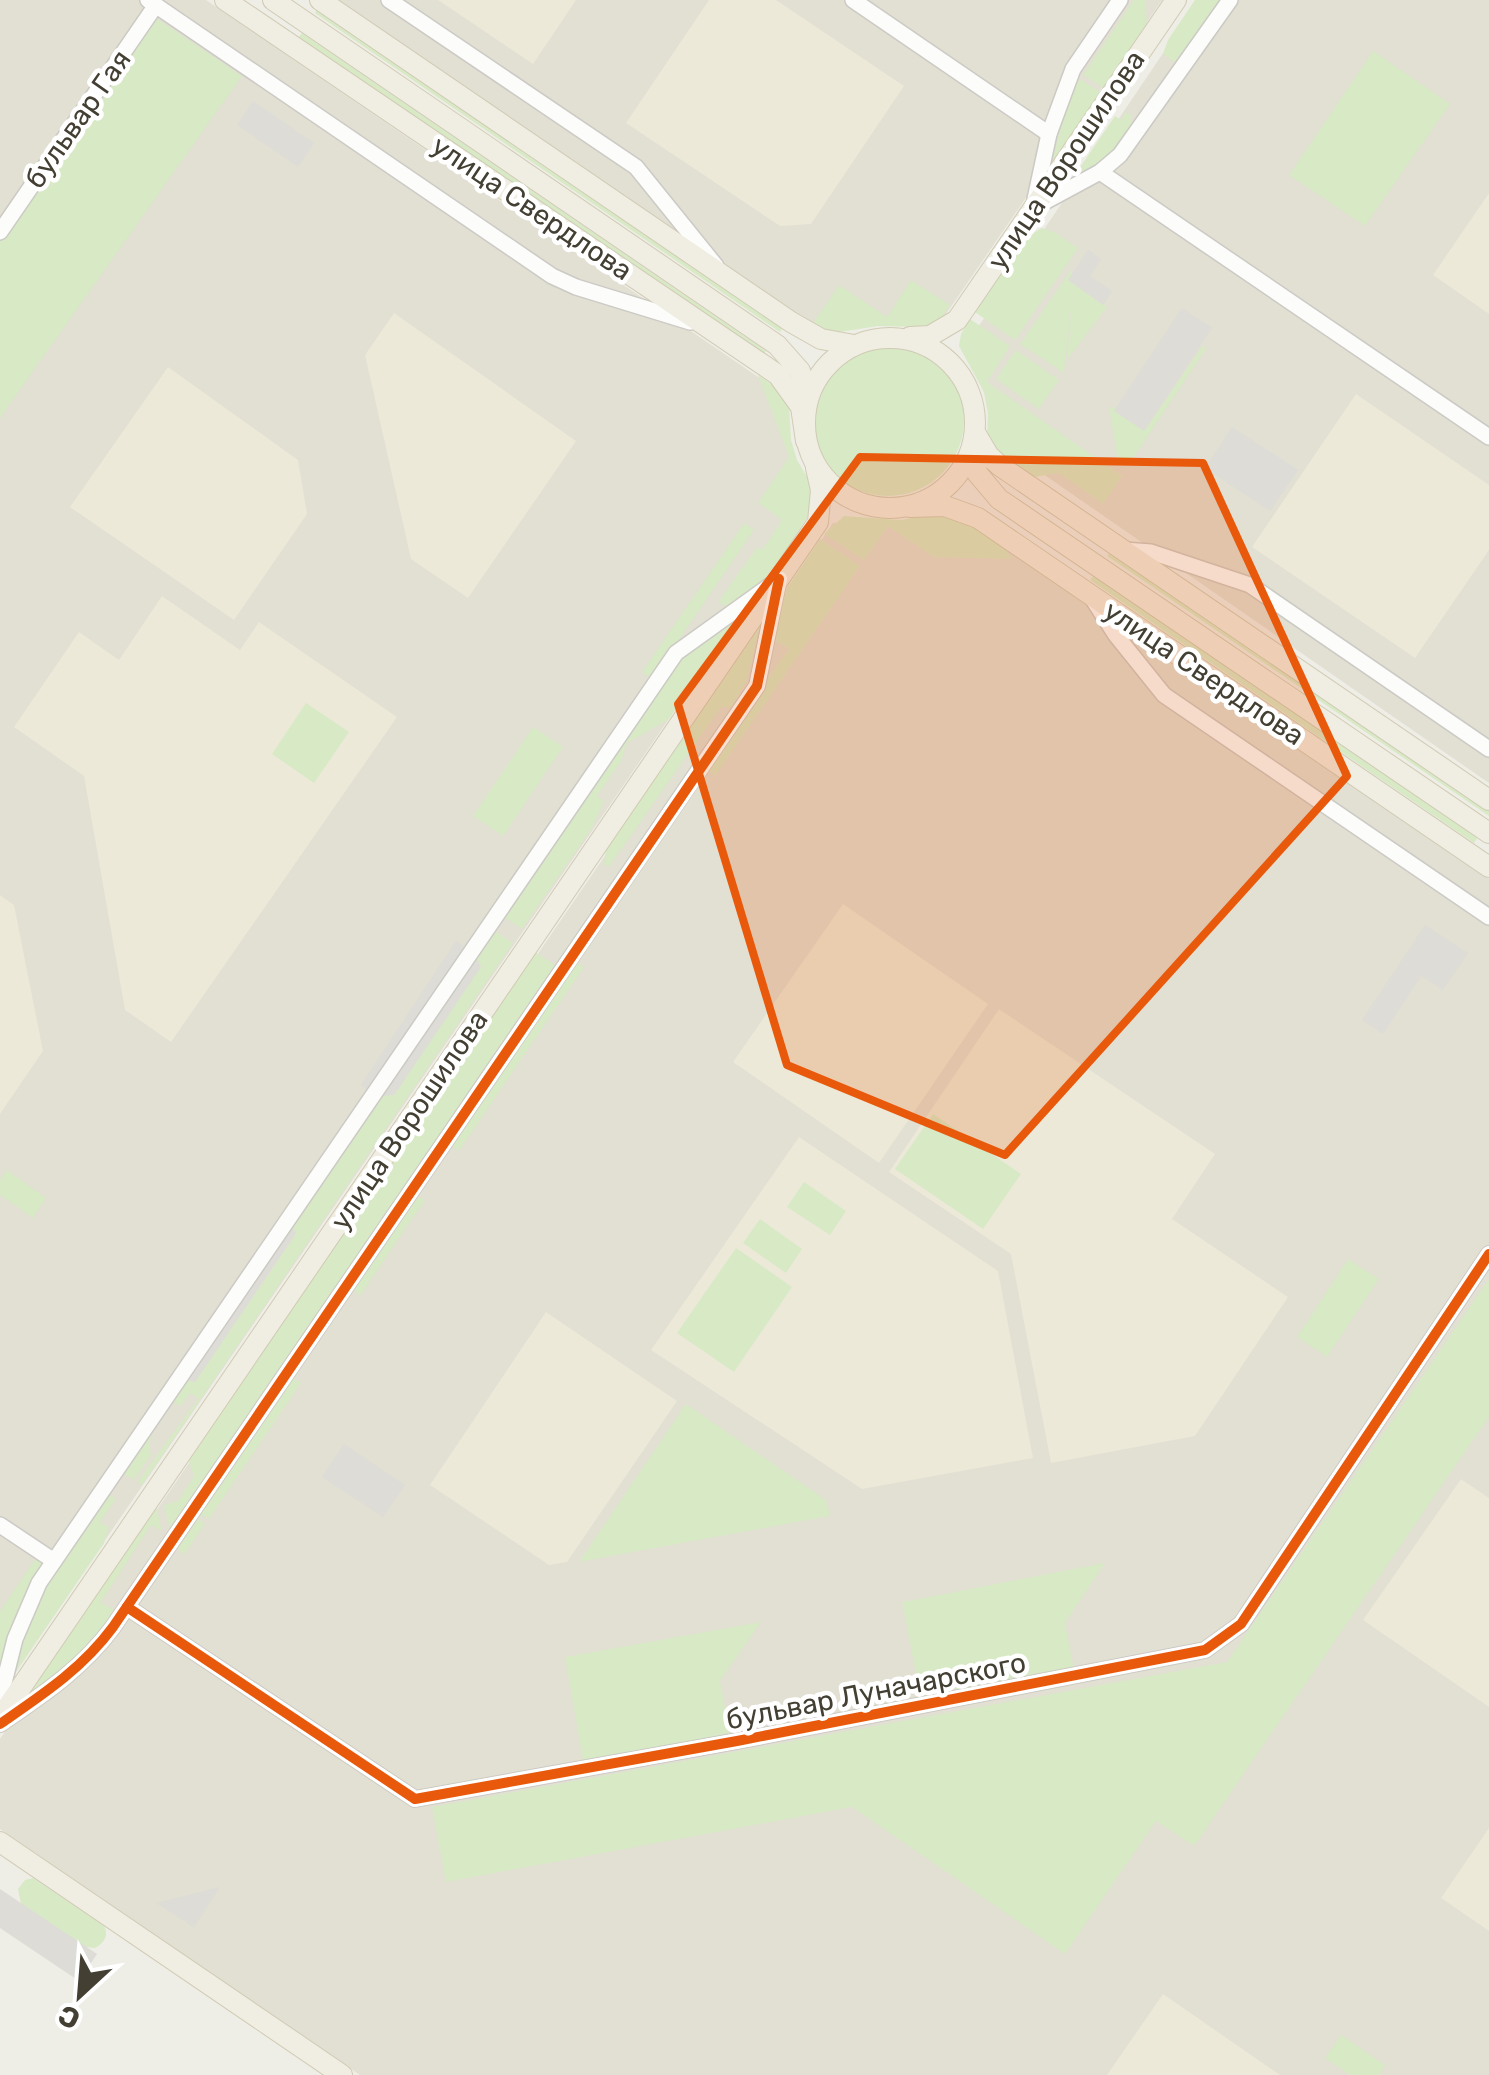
<svg xmlns="http://www.w3.org/2000/svg" width="1489" height="2075" viewBox="0 0 1489 2075" font-family="Rubik,sans-serif">
<style>
.residential{fill:#e2dfd3}
.education{fill:#ece9d8}
.green{fill:#d8e9c6}
.parking{fill:#dddcd6}
.lines{fill:none;stroke-linecap:round;stroke-linejoin:round}
.minor-casing{stroke:#cccac4;stroke-width:18}
.major-casing{stroke:#d0cbb4;stroke-width:22}
.minor{stroke:#fcfcfb;stroke-width:15}
.major{stroke:#f0ede2;stroke-width:20}
.cycleway-casing{stroke:#fff;stroke-width:16}
.cycleway{stroke:#e8590c;stroke-width:10}
.marked{fill:#e8590c;fill-opacity:0.2;stroke:#e8590c;stroke-width:8;stroke-linejoin:round}
.labels{text-anchor:middle;dominant-baseline:central;stroke-width:9;stroke-linejoin:round;paint-order:stroke}
.street-label{font-size:28px;fill:#433f33;stroke:#fff}
</style>
<rect width="100%" height="100%" fill="#eeede6"/>
<!-- residential -->
<g class="residential">
<path d="M0 0H206L777 390 791 454 811 512 0 1693Z"/>
<path d="M336 0H1162L939 324 877 325 825 333Z"/>
<path d="M1199 0H1489V783L997 442 970 339Z"/>
<path d="M956 516 1489 879V2075H360L0 1829V1739L833 523 893 524Z"/>
</g>
<!-- education -->
<g class="education">
<path d="M438 0H576L533 64Z"/>
<path d="M709 0H776L904 86 811 224 780 226 626 123Z"/>
<path d="M1489 193V314L1433 275Z"/>
<path d="M394 313 576 441 468 598 411 559 365 355Z"/>
<path d="M168 367 298 460 307 514 234 620 70 507Z"/>
<path d="M1356 394 1489 485V550L1415 658 1252 547Z"/>
<path d="M162 596 240 650 259 622 397 717 171 1042 125 1010 84 776 14 727 79 632 119 660Z"/>
<path d="M0 895 14 905 43 1051 0 1114Z"/>
<path d="M843 904 988 1004 879 1163 733 1062Z"/>
<path d="M999 1009 1215 1154 1172 1219 1288 1297 1195 1436 1051 1463 1011 1254 889 1172Z"/>
<path d="M799 1137 998 1271 1033 1458 862 1489 651 1350Z"/>
<path d="M546 1312 677 1401 567 1562 549 1565 430 1485Z"/>
<path d="M1461 1479 1489 1498V1707L1363 1620Z"/>
<path d="M1489 1828V1931L1441 1898Z"/>
<path d="M1163 1994 1280 2075H1107Z"/>
</g>
<!-- green -->
<g class="green">
<path d="M1134 0H1145L1147 23 1103 88 1083 75Z"/>
<path d="M1195 0H1225L1180 66 1163 54 1168 40Z"/>
<path d="M318 8 783 327 780 332 315 13Z"/>
<path d="M153 16 242 76 0 418V240Z"/>
<path d="M302 33 766 351 762 356 298 38Z"/>
<path d="M1373 51 1450 104 1365 226 1289 175Z"/>
<path d="M1080 79 1100 92 1051 166 1068 97Z"/>
<path d="M1126 112 1132 116 1130 120 1137 125 1106 160 1068 185 1115 116 1121 120Z"/>
<path d="M1042 228 1056 233 1078 248 1015 340 975 312 1026 237Z"/>
<path d="M1071 270 1075 284 1107 307 1067 360 1073 290 1064 373 1020 344Z"/>
<path d="M911 280 950 305 941 319 927 327 878 326 833 333 811 326 839 285 887 317Z"/>
<path d="M970 319 1010 346 987 382 1122 476 1103 504 1059 473 1034 477 997 452 987 437 988 414 984 392 959 346 961 334Z"/>
<circle cx="888" cy="420" r="76"/>
<path d="M1203 345 1206 349 1129 464 1118 461 1109 408 1115 407 1116 412 1145 430Z"/>
<path d="M1016 350 1059 380 1039 409 996 379Z"/>
<path d="M758 375 781 391 789 404 791 440 797 460 810 482 813 507C794 537 761 599 724 606L719 601 757 547 762 550 782 520 758 503 789 457Z"/>
<path d="M938 513 992 533 1012 559 934 557 888 526 864 560 824 534 844 516 901 520Z"/>
<path d="M744 523 754 530 652 679 642 672Z"/>
<path d="M820 539 860 566 715 776 708 769 709 760 789 649 769 636 783 594Z"/>
<path d="M1111 551 1489 809V816L1107 556Z"/>
<path d="M1094 575 1478 837 1474 843 1090 580Z"/>
<path d="M742 613 668 720 627 743 621 761 597 796 604 801 592 828 522 929 501 915 677 661Z"/>
<path d="M760 625 747 679 732 707H721L609 867 604 864 606 849Z"/>
<path d="M306 703 349 732 314 783 272 754Z"/>
<path d="M533 727 563 747 503 836 473 816Z"/>
<path d="M492 929 513 943 142 1485 137 1482 199 1398 190 1393 181 1406 172 1402C162 1418 145 1435 151 1455L134 1480 121 1472 186 1380 195 1382 296 1234 291 1229 292 1223 377 1096 394 1095 480 968 474 953Z"/>
<path d="M535 952 555 965 170 1529 164 1505 178 1501 194 1476 189 1461Z"/>
<path d="M574 960 584 967 459 1151 449 1144Z"/>
<path d="M933 1114 1021 1174 983 1229 895 1169Z"/>
<path d="M7 1170 46 1198 33 1218 0 1195V1180Z"/>
<path d="M804 1182 846 1211 830 1235 787 1207Z"/>
<path d="M416 1196 425 1200 360 1296 351 1287Z"/>
<path d="M760 1219 802 1249 786 1273 743 1243Z"/>
<path d="M736 1248 792 1287 734 1372 677 1333Z"/>
<path d="M1348 1259 1379 1279 1327 1357 1297 1337Z"/>
<path d="M1489 1279V1417L1194 1846 1156 1821 1065 1954 852 1807 446 1882 432 1807 1227 1662Z"/>
<path d="M290 1376 301 1383 209 1519 202 1515 198 1519 205 1524 184 1555 176 1546Z"/>
<path d="M686 1404 826 1500 830 1516 579 1562Z"/>
<path d="M106 1493 116 1499 100 1522 109 1527 104 1543 11 1679 22 1635 35 1601Z"/>
<path d="M156 1506 162 1531 151 1525 101 1602 114 1610 85 1654 30 1693Z"/>
<path d="M38 1555 42 1561 41 1569 14 1618 0 1674V1611Z"/>
<path d="M1105 1563 1065 1623 1074 1670 921 1699 902 1602Z"/>
<path d="M761 1622 720 1681 730 1735 583 1761 565 1657Z"/>
<path d="M33 1878 103 1925C110 1934 104 1943 95 1948L86 1947 21 1904 18 1889 25 1880Z"/>
<path d="M1341 2035 1385 2065 1379 2075H1350L1325 2058Z"/>
</g>
<!-- parking -->
<g class="parking">
<path d="M253 101 314 143 298 167 237 125Z"/>
<path d="M1088 250 1101 259 1090 276 1112 291 1103 305 1068 280Z"/>
<path d="M1182 308 1212 328 1144 431 1114 411Z"/>
<path d="M1232 427 1298 470 1270 511 1205 468Z"/>
<path d="M1425 925 1468 953 1443 990 1421 976 1383 1034 1362 1020Z"/>
<path d="M456 941 474 953 481 967 394 1095 377 1096 361 1085Z"/>
<path d="M291 1226 296 1233 195 1382 186 1380Z"/>
<path d="M344 1444 405 1485 383 1517 322 1477Z"/>
<path d="M220 1887 194 1927 156 1903Z"/>
<path d="M0 1889 97 1954 79 1981 0 1928Z"/>
</g>
<g class="lines">
<!-- minor casing -->
<g class="minor-casing">
<g id="minor">
<path d="M148 0 552 276 576 287 690 322"/>
<path d="M389 0 636 167 716 266"/>
<path d="M853 0 1049 134"/>
<path d="M1100 172 1489 437"/>
<path d="M1035 199 1049 134 1073 69 1120 0"/>
<path d="M1037 206 1100 172 1120 155 1230 0"/>
<path d="M0 232 156 5"/>
<path d="M1124 550 1151 552 1250 585 1489 749"/>
<path d="M1092 598 1115 634 1164 695 1489 917"/>
<path d="M0 1525 54 1561"/>
<path d="M127 1607 415 1799 737 1741 1205 1650 1241 1624 1489 1254"/>
<path d="M0 1699 15 1639 39 1583 676 653 772 584"/>
<path d="M0 1724C42 1695 82 1669 113 1627L697 773 757 686 777 587"/>
</g>
</g>
<!-- major casing -->
<g class="major-casing">
<g id="major">
<path d="M225 0 778 375 801 407 806 441"/>
<path d="M273 0 777 345 800 371 808 397"/>
<path d="M320 0 791 322 821 339 854 345"/>
<path d="M910 337 930 336 957 320 1176 0"/>
<circle cx="890" cy="423" r="85"/>
<path d="M976 434 989 456 1000 466 1489 800"/>
<path d="M974 443 977 473 999 499 1489 833"/>
<path d="M910 507 945 506 978 518 1489 867"/>
<path d="M0 1718 818 522 821 490 816 468"/>
<path d="M0 1842 342 2075"/>
</g>
</g>
<!-- minor -->
<use href="#minor" class="minor"/>
<!-- major -->
<use href="#major" class="major"/>
<!-- cycleway casing -->
<g class="cycleway-casing">
<g id="cycleway">
<path d="M127 1607 415 1799 737 1741 1205 1650 1241 1624 1489 1254"/>
<path d="M0 1724C42 1695 82 1669 113 1627L757 686 779 579"/>
</g>
</g>
<!-- cycleway -->
<use href="#cycleway" class="cycleway"/>
</g>
<!-- marked area -->
<path class="marked" d="M860 457 1203 463 1347 776 1005 1155 787 1065 678 704Z"/>
<g class="labels">
<!-- street labels -->
<g class="street-label">
<text transform="translate(78 119) rotate(-55)">бульвар Гая</text>
<text transform="translate(1066 160) rotate(-56)">улица Ворошилова</text>
<text transform="translate(532 208) rotate(34)">улица Свердлова</text>
<text transform="translate(1204 673) rotate(34)">улица Свердлова</text>
<text transform="translate(409 1120) rotate(-56)">улица Ворошилова</text>
<text transform="translate(876 1691) rotate(-11)">бульвар Луначарского</text>
</g>
</g>
<!-- north arrow -->
<g transform="translate(80 1995) rotate(206)" stroke="#ffffff" stroke-width="8" paint-order="stroke">
<path d="M0-8L18 38L0 25L-18 38Z" fill="#433f33"/>
<text y="-15" font-size="28" font-weight="bold" text-anchor="middle" fill="#433f33">С</text>
</g>
</svg>
